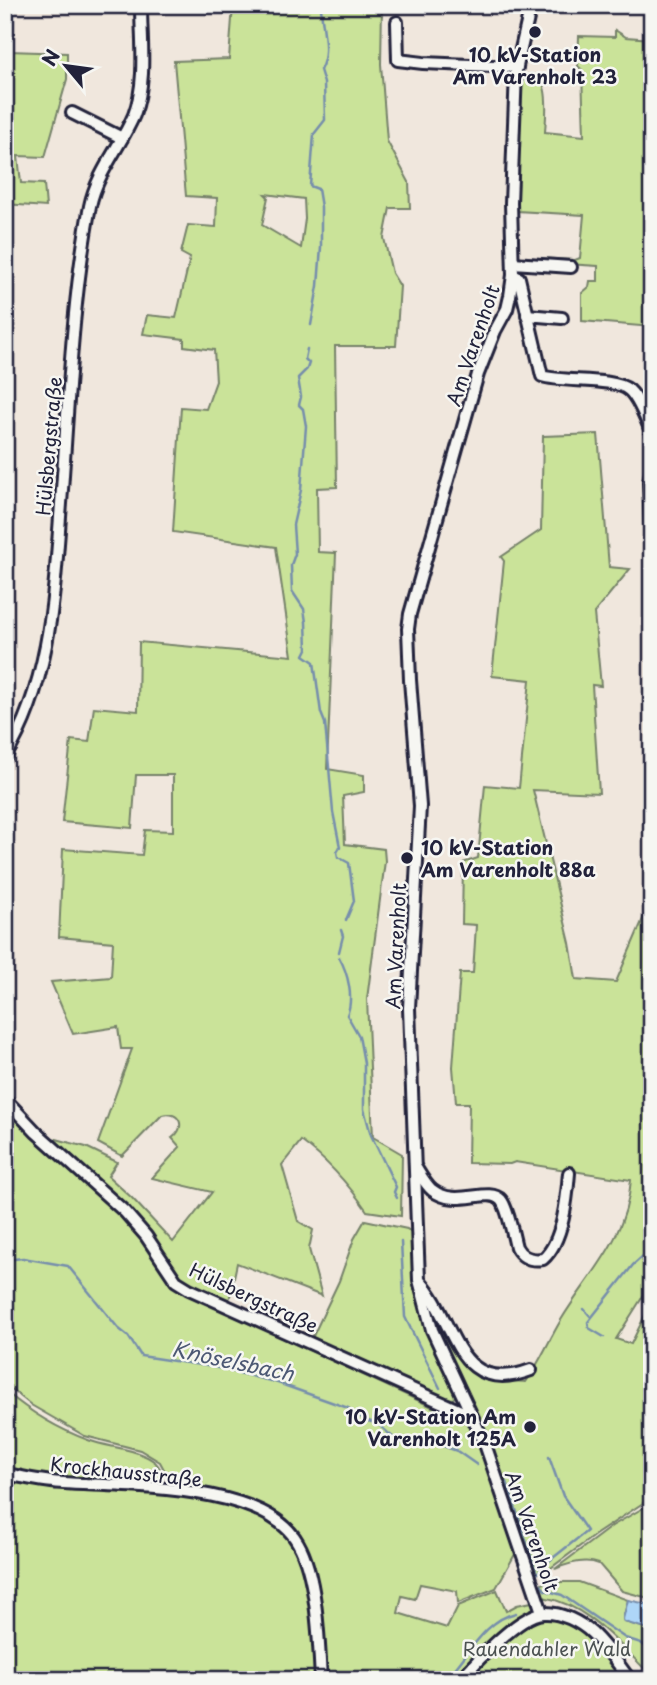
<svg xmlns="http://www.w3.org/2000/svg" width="657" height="1685" viewBox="0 0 657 1685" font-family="'Playpen Sans',sans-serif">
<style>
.green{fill:#cae399;stroke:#76826a;stroke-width:2;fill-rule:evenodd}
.water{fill:#aed6f8;stroke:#768eac;stroke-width:2}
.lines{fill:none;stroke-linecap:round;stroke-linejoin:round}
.stream{stroke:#768eac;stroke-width:2.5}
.street-casing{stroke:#22223b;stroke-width:16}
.street{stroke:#f6f6f2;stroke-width:10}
.poi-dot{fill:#22223b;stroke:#f6f6f2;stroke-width:2.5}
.labels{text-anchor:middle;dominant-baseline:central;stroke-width:5;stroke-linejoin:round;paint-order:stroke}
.poi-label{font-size:19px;font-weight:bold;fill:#22223b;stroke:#f6f6f2}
.street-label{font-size:19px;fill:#22223b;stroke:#f6f6f2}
.park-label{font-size:19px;fill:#4c5252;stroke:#f6f6f2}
.water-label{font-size:21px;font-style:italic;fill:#4c5874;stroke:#f6f6f2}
</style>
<rect width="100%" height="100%" fill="#f0e7dd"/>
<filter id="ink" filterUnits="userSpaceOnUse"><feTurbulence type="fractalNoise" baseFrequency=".0143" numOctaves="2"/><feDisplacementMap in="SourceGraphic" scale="14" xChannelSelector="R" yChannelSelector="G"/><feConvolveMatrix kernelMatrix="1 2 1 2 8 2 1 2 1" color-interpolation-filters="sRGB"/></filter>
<g filter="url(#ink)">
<!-- green -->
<g class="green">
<path d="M233 5H382L381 64 387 141 409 182 410 208H390L384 238 392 273 400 286 396 346H335L337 487 317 488 318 552 336 553 327 769 364 775V792L343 796 345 844 384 849 385 861 367 999 373 1137 402 1154 401 1216 367 1211C349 1185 327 1160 301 1141L282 1165 298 1221 313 1230 309 1249 322 1296 237 1263 229 1301 186 1284 175 1274 144 1226 49 1137 86 1147 117 1162 108 1176 132 1198 173 1242 212 1192 152 1178 180 1147 172 1138C187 1128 180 1110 162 1115L122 1156 98 1143 132 1049H121L118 1027 73 1034 51 982 111 977 113 942 59 937 63 849 142 855 145 830 173 831V775H136L132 828 62 822 71 740 89 742 94 707 138 711 139 642 292 656 276 547 173 532 181 407 206 409 216 381 214 350 184 346V339L143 334 147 315 176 318 190 258 181 253 188 225 216 227 217 198 186 196 174 61 229 59ZM265 194 304 199 305 219 301 248 262 225 268 197Z"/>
<path d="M5 15 9 51 67 53V79L45 157 18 156 21 183 44 184 46 207 5 204Z"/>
<path d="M615 30 626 37 652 39V327L582 321V293L589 287 590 281H598V266L519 261 518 257 575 260 580 258 584 215 517 211 520 77C553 62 546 115 545 132L584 136 582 70 578 66 579 36 615 37Z"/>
<path d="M598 434 609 567 630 569 594 613 601 686 592 685 599 793 533 790 570 943 576 979 616 982 652 898V1282L616 1339 631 1344 652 1301V1497L595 1535 548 1570 535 1574 495 1458 475 1407 444 1346 429 1301H432C458 1359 456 1377 526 1382 540 1362 549 1340 561 1320 591 1271 626 1241 631 1180L515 1162 510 1164 468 1163 469 1103H456L453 1067 460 973H473L476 925 462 924 463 863 478 858 485 785 519 788 530 680 492 676 504 561 501 557 541 530 543 436Z"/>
<path d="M5 1114 16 1117 121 1215 143 1241 165 1276 181 1291 467 1423 482 1444 518 1549 496 1588 458 1603 457 1591 420 1584 415 1599 402 1596 398 1613 447 1628 458 1606 497 1590 506 1611 517 1605 532 1602 536 1616C584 1619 596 1648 625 1680H5V1391C30 1412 58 1429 88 1440 109 1448 137 1448 155 1462 162 1469 164 1477 161 1486H173L160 1462 140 1450 85 1436 31 1405 5 1384Z"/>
<path d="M365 1220 407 1229 413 1234 416 1296 443 1368 458 1392 453 1399 434 1396 312 1338 339 1281 354 1239Z"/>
<path d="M652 1503V1599L622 1591 599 1564C585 1558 569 1563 555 1569L612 1526Z"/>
<path d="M547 1582H579L628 1600 623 1619 624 1622 652 1630V1676C619 1645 589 1605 543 1597L537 1586Z"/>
</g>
<!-- water -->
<path class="water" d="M628 1600 652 1605V1630L624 1622 623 1619Z"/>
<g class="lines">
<!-- stream -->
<g class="stream">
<path d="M311 325 318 286 321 247V207L318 189 310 186 314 134 325 120 324 83 320 70C331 51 321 26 321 5"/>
<path d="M307 349 305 359 309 363 307 369 298 378 301 397 299 405 303 409 306 426 301 490 293 525 295 554 291 565 292 591 304 609 306 622 307 649 304 655 314 662 321 713 325 723 333 812 340 847 337 852 338 857 349 863 354 901 346 920"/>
<path d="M339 952 343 936 341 930"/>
<path d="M339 957C348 973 354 998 347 1015L359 1036 364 1063V1109L371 1135 396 1187 394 1192 397 1198"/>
<path d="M401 1242 405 1317 440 1388"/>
<path d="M5 1260 23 1258 68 1266 118 1328 128 1336 141 1356 214 1367 275 1382 348 1408 365 1420 378 1424 397 1441 421 1448 435 1443 457 1451 477 1465"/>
<path d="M584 1309 591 1317"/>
<path d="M604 1337 589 1328 588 1322 633 1265 652 1248"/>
<path d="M448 1430 451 1444 456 1448"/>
<path d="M507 1482 537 1574"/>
<path d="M537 1574 544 1565 587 1531 563 1496 549 1457"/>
<path d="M541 1585 545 1590 562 1595 625 1638 641 1643 652 1652"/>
<path d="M445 1680C467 1658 484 1620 516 1613"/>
</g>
<!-- street casing -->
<g class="street-casing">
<g id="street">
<path d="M531 5 516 71 511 203 513 275 510 296 507 309 495 331 478 374 410 614 408 629 410 680 420 806 409 1008 419 1280 432 1330 485 1444 542 1612"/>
<path d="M397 22 398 60 423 63 517 67"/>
<path d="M72 113 122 138"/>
<path d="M513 263 571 267"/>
<path d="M513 275 519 278 542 376C563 383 613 377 629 390 639 399 647 421 652 434"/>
<path d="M527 315 562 318"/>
<path d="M652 547 649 482 652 469"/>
<path d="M5 757C49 686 54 598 60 517 68 415 71 305 90 206 97 172 121 146 134 115 147 81 141 41 141 5"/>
<path d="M5 1099 36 1132 125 1212 146 1236 176 1281 189 1289 463 1412 470 1413"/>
<path d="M416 1168C421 1176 426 1185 432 1190 456 1209 488 1186 501 1200 508 1208 513 1236 516 1247 522 1258 531 1261 543 1259 563 1242 567 1198 569 1173"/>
<path d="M421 1282C456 1321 456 1398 531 1370"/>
<path d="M5 1474C24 1477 44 1482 63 1483 124 1487 265 1483 298 1543 317 1576 319 1642 321 1680"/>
<path d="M460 1680C476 1662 520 1614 544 1613 561 1612 580 1622 592 1633 607 1647 618 1664 630 1680"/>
</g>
</g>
<!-- street -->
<use href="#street" class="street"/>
</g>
</g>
<!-- markers -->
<g class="poi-dot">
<circle cx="535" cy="32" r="7"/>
<circle cx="407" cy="858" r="7"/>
<circle cx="530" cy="1427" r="7"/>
</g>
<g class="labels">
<!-- poi labels -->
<g class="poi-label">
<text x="535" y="54">10 kV-Station<tspan x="535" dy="22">Am Varenholt 23</tspan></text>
<text x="421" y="847" text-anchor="start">10 kV-Station<tspan x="421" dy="22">Am Varenholt 88a</tspan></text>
<text x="516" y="1416" text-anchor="end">10 kV-Station Am<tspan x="516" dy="22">Varenholt 125A</tspan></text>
</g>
<!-- street labels -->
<g class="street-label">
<text transform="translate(472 345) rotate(-71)">Am Varenholt</text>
<text transform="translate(48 446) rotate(-85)">Hülsbergstraße</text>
<text transform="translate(395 946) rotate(-87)">Am Varenholt</text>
<text transform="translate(254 1297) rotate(25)">Hülsbergstraße</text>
<text transform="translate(126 1471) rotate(6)">Krockhausstraße</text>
<text transform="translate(533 1531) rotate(71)">Am Varenholt</text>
</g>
<!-- park labels -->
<g class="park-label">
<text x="547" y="1648">Rauendahler Wald</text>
</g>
<!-- water labels -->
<g class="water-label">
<text transform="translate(233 1360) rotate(12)">Knöselsbach</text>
</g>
</g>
<!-- margin -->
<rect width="657" height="1685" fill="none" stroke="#f6f6f2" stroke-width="28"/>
<rect x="14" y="14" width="629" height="1657" fill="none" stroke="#22223b" stroke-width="2.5" filter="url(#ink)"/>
<!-- north arrow -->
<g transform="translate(66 66) rotate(299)" stroke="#f6f6f2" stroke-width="5" paint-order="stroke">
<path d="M0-5L12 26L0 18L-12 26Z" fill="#22223b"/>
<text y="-10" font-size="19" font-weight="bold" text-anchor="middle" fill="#22223b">N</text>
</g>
</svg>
